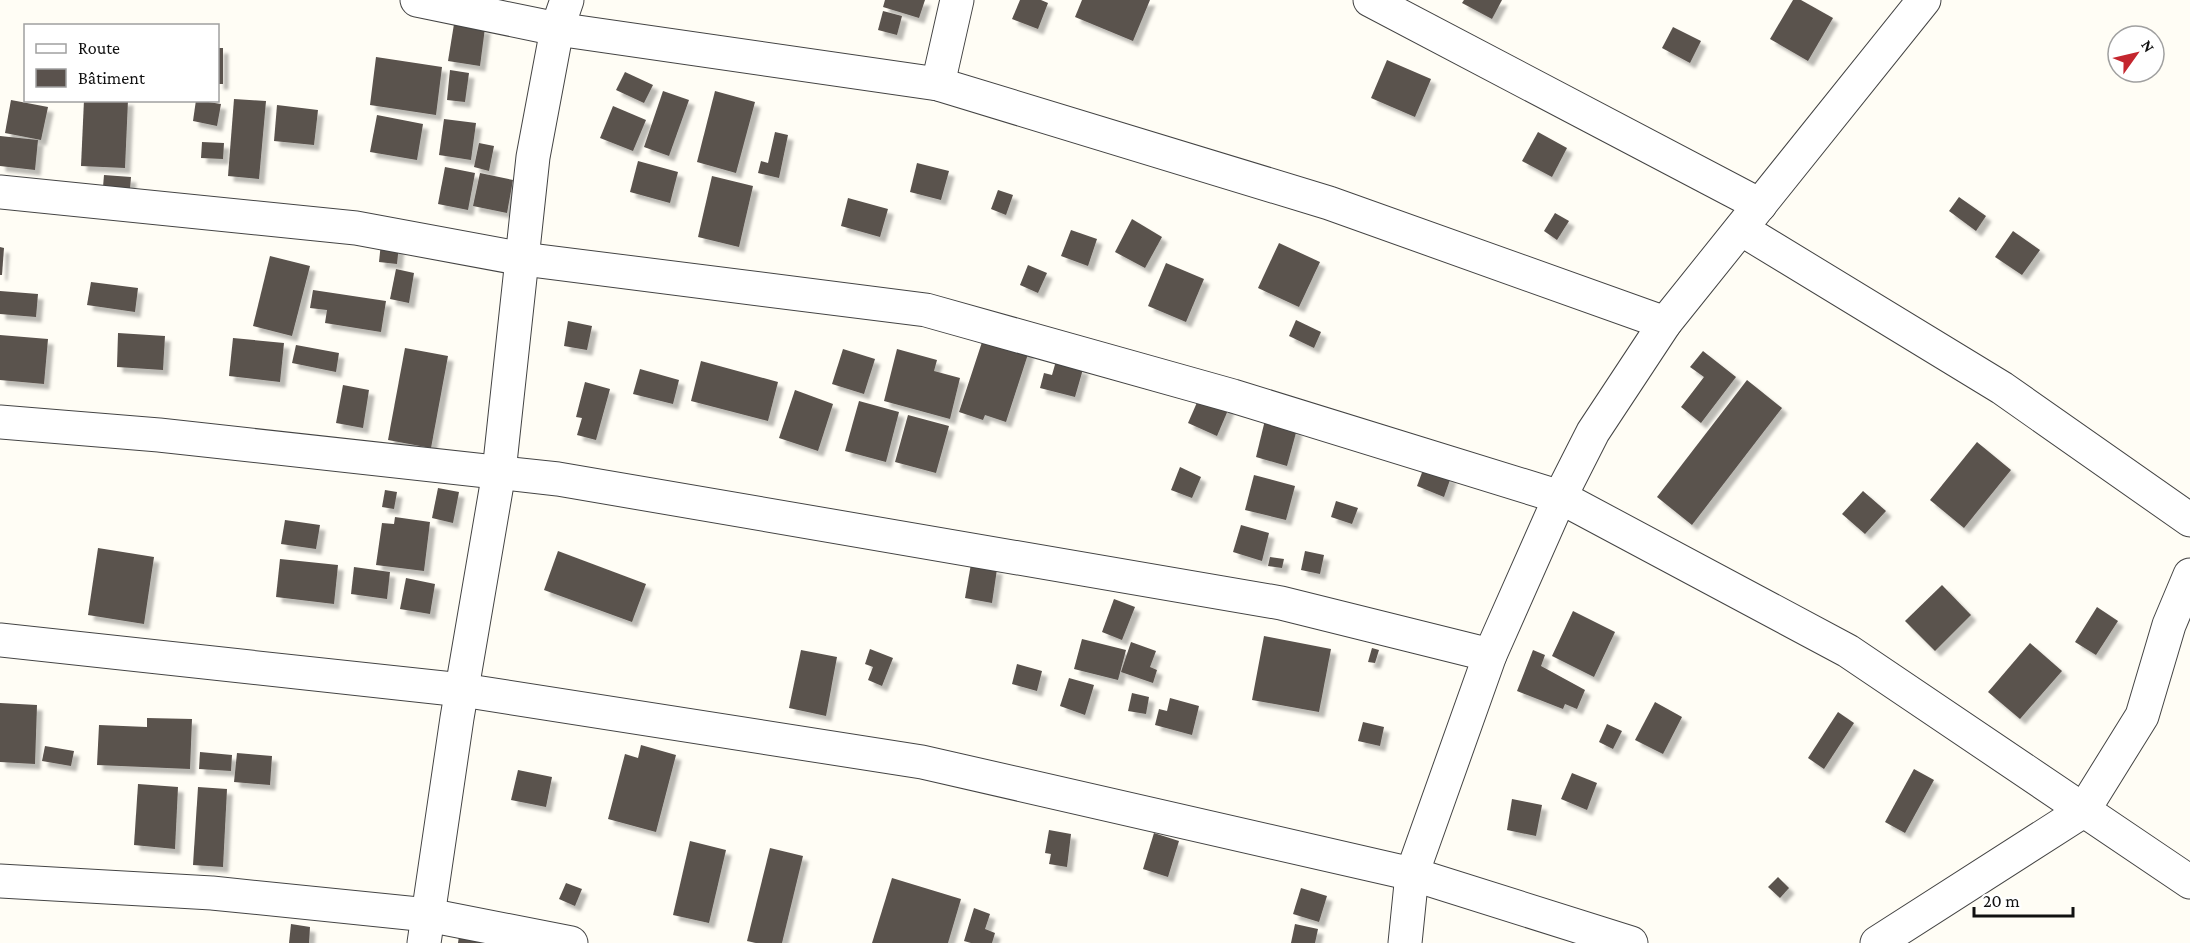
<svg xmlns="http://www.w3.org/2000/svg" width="2190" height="943" viewBox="0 0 2190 943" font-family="'Crimson Pro',serif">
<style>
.building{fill:#5a524d;filter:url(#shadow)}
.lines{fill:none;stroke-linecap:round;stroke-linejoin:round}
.minor-casing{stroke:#444;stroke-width:35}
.minor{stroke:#fff;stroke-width:33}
</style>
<defs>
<filter id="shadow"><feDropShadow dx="5.5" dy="5.5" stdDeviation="1.5" flood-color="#0004"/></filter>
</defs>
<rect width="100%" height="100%" fill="#fffdf5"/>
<!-- building -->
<g class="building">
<path d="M885 0H925L919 18 883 7Z"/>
<path d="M1020 0H1041L1048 3 1038 29 1012 19Z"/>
<path d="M1082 0H1150L1133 41 1075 17Z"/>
<path d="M1464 0H1502L1492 19 1462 3Z"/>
<path d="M1793 0H1801L1833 18 1808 61 1770 39Z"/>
<path d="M883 11 902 16 897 35 878 30Z"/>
<path d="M454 24 485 28 480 66 448 61Z"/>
<path d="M1673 27 1701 41 1690 63 1662 48Z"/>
<rect x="218" y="48" width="5" height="36"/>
<path d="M376 57 442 67 436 115 370 105Z"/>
<path d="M1387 60 1431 79 1415 117 1371 98Z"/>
<path d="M450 70 469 73 465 102 447 100Z"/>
<path d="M625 72 653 85 644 103 616 90Z"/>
<path d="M663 91 689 100 669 156 644 147Z"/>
<path d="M715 91 755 102 736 173 697 162Z"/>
<path d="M234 99 266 101 259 179 228 176Z"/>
<path d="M11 100 48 107 41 140 5 133Z"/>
<path d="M84 100H128L125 168 81 166Z"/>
<path d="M196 100 221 104 217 126 193 121Z"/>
<path d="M277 105 318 110 314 145 274 141Z"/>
<path d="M613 106 646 120 633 151 600 138Z"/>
<path d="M377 115 423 124 417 160 370 152Z"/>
<path d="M444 119 476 123 471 160 439 155Z"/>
<path d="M775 132 788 135 779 178 758 173 761 161 768 163Z"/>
<path d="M1538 132 1567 148 1552 177 1522 161Z"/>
<path d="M0 136 38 140 35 170 0 166Z"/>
<path d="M202 142 224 143 223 159 201 158Z"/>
<path d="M479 143 494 146 489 171 474 167Z"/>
<path d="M638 161 678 172 670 203 630 192Z"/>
<path d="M917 163 949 171 941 200 910 192Z"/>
<path d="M445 167 475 173 468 210 438 204Z"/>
<path d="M480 173 513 180 507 213 473 206Z"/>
<path d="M104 175 131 177 130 189 103 187Z"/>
<path d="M712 176 753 186 739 247 698 237Z"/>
<path d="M998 190 1013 195 1006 215 991 209Z"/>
<path d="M1959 197 1986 216 1976 231 1949 211Z"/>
<path d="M848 198 888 209 880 237 841 226Z"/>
<path d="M1555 213 1569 221 1557 240 1544 231Z"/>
<path d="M1132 219 1162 237 1145 268 1115 252Z"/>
<path d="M1071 230 1097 239 1088 266 1061 256Z"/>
<path d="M2013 231 2040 250 2022 275 1995 257Z"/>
<path d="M381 243 399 245 397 264 379 262Z"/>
<path d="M1279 243 1320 262 1299 307 1258 288Z"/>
<path d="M0 247 4 248 2 275H0Z"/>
<path d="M270 256 310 266 292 336 253 326Z"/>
<path d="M1166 263 1204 279 1186 322 1148 306Z"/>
<path d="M1028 265 1047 273 1038 293 1020 285Z"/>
<path d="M396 269 414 273 409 303 390 299Z"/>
<path d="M91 282 138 288 135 312 87 305Z"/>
<path d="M313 290 386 301 381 332 325 323 327 310 310 308Z"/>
<path d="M0 291 38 294 36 317 0 314Z"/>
<path d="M1296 320 1321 332 1314 348 1289 336Z"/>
<path d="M568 321 592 326 587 350 564 346Z"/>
<path d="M118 333 165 336 163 370 117 367Z"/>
<path d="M0 335 48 339 44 384 0 380Z"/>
<path d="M984 336 1029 351 1006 422 985 415 983 420 959 412Z"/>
<path d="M233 338 284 343 280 382 229 376Z"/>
<path d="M296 345 339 353 336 372 292 363Z"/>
<path d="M405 348 448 356 431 448 388 440Z"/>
<path d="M843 349 875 359 864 394 832 384Z"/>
<path d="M897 349 937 360 934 371 960 378 950 419 884 401Z"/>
<path d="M1703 351 1736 377 1701 423 1681 407 1704 377 1690 367Z"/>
<path d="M701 361 778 382 768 421 691 401Z"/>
<path d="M1056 361 1083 369 1075 397 1040 388 1044 373 1052 375Z"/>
<path d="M640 369 679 380 673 404 633 394Z"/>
<path d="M1747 380 1782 408 1692 525 1657 497Z"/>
<path d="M585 382 610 389 596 440 577 435 582 418 576 417Z"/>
<path d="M343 385 369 390 363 428 336 423Z"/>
<path d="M795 390 833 404 818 451 779 438Z"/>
<path d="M1202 391 1231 403 1217 436 1188 423Z"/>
<path d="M859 401 899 412 886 462 845 451Z"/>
<path d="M908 415 949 426 936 473 895 462Z"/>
<path d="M1265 420 1297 429 1287 466 1256 457Z"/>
<path d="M1977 442 2011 470 1964 528 1930 500Z"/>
<path d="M1180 467 1201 477 1192 498 1171 490Z"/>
<path d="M1424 467 1451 477 1444 497 1417 486Z"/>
<path d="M1254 475 1295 486 1286 520 1245 510Z"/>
<path d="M438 488 459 492 453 523 432 518Z"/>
<path d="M385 490 397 492 394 509 382 507Z"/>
<path d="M1863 491 1886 511 1865 534 1842 514Z"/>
<path d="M1336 501 1358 508 1352 524 1331 517Z"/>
<path d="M395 517 430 522 424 571 376 565 382 523 394 524Z"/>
<path d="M285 520 320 525 316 549 281 544Z"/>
<path d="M1241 525 1269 533 1262 561 1233 552Z"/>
<path d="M98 548 154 557 144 624 88 615Z"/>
<path d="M558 551 646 584 632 622 544 590Z"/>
<path d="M1305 551 1324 555 1320 574 1301 570Z"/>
<path d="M1270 557 1284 559 1282 568 1268 566Z"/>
<path d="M280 559 338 565 334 604 276 597Z"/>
<path d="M971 564 997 569 992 603 965 598Z"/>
<path d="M354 567 390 572 387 599 351 594Z"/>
<path d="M406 578 435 584 430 614 400 609Z"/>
<path d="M1942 585 1971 615 1935 651 1905 621Z"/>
<path d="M1114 599 1135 607 1122 640 1102 632Z"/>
<path d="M2097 607 2118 621 2096 655 2075 642Z"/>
<path d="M1573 611 1615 632 1594 677 1552 656Z"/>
<path d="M1264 636 1331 649 1319 712 1252 700Z"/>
<path d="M1082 639 1126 650 1118 680 1074 669Z"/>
<path d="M1131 642 1156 651 1150 667 1157 670 1153 683 1121 672Z"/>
<path d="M2030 643 2062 671 2020 719 1988 692Z"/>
<path d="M1372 648 1379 650 1375 663 1368 662Z"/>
<path d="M870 649 893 658 882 686 868 680 873 667 865 664Z"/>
<path d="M801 650 837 657 826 716 789 708Z"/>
<path d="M1533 650 1545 655 1541 666 1585 690 1577 709 1565 704 1563 709 1517 691Z"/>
<path d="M1017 664 1042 671 1037 691 1012 684Z"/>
<path d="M1069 678 1094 685 1085 715 1060 706Z"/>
<path d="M1132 693 1149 697 1146 714 1128 711Z"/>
<path d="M1170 698 1199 706 1192 735 1155 725 1159 709 1167 711Z"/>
<path d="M1655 702 1682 717 1663 754 1635 740Z"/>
<path d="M0 703 37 705 35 764 0 762Z"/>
<path d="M1838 712 1854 723 1824 769 1808 758Z"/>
<path d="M147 718 192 719 190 769 97 765 99 725 147 727Z"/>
<path d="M1363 722 1384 727 1380 746 1358 741Z"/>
<path d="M1607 724 1622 731 1613 749 1599 742Z"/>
<path d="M641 745 676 755 656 832 608 819 625 754 638 758Z"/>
<path d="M45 746 74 751 71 766 42 761Z"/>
<path d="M200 752 232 755 231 771 199 769Z"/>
<path d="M237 753 272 756 270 785 234 782Z"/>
<path d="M1914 769 1934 780 1905 833 1885 822Z"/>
<path d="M518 770 552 777 546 807 511 800Z"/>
<path d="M1572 773 1597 783 1587 810 1561 799Z"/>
<path d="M138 784 178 787 175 849 134 845Z"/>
<path d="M198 787 227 789 223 867 193 865Z"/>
<path d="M1512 799 1542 805 1536 836 1507 830Z"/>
<path d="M1049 830 1071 834 1067 867 1049 864 1051 854 1045 853Z"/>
<path d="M1154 833 1179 841 1168 877 1143 869Z"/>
<path d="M690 841 726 850 709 923 673 915Z"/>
<path d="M770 848 803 856 782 943H756L747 941Z"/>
<path d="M1778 877 1789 888 1780 898 1768 887Z"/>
<path d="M892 878 961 899 948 943H872Z"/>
<path d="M566 883 582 889 575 906 559 899Z"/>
<path d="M1301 888 1327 896 1319 922 1293 914Z"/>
<path d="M974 908 990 914 985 929 995 933 992 943H971L964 941Z"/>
<path d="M291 924 310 927 309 943H289Z"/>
<path d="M1295 924 1318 929 1315 943H1291Z"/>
<path d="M459 936 485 943H458Z"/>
</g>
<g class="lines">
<!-- minor casing -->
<g class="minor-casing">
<g id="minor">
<path d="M417 0 557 29 938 84 1329 203 1665 323"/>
<path d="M1370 0 1760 205"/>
<path d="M938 84 957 0"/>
<path d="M0 192 356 228 523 259 926 310 1233 396 1560 497 1848 651 2190 882"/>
<path d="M1741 229 2002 388 2190 520"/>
<path d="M0 422 159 435 558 479 1281 603 1490 655"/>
<path d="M0 640 462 690 922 762 1412 874 1631 943"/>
<path d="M0 881 212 893 428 915 571 943"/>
<path d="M424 943 457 718 499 472 533 157 557 29 567 0"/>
<path d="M1405 943 1412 874 1490 655 1560 497 1593 432 1665 323 1924 0"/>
<path d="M1877 943 2083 811 2142 716 2169 625 2190 575"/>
</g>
</g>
<!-- minor -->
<use href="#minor" class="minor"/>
</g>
<!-- legend -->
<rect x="24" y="24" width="195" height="78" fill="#ffffff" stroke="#a0a0a0" stroke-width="1.5"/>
<rect x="36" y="44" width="30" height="9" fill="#ffffff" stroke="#a0a0a0" stroke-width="1.5"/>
<text x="78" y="54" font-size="18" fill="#111111">Route</text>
<rect x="36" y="69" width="30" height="18" fill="#5a524d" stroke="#a0a0a0" stroke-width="1.5"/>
<text x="78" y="84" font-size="18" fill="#111111">Bâtiment</text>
<!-- north arrow -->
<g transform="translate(2136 54) rotate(56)"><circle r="28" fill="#ffffff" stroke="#a0a0a0" stroke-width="1.5"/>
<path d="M0-4.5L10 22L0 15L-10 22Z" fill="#c4262e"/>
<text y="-9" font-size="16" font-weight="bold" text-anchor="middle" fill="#111111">N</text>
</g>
<!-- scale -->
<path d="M1974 907v9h99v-9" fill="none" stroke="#111111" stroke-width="3"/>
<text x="1983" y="907" font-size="18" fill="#111111" stroke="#ffffff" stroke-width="4.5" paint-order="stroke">20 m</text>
</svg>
